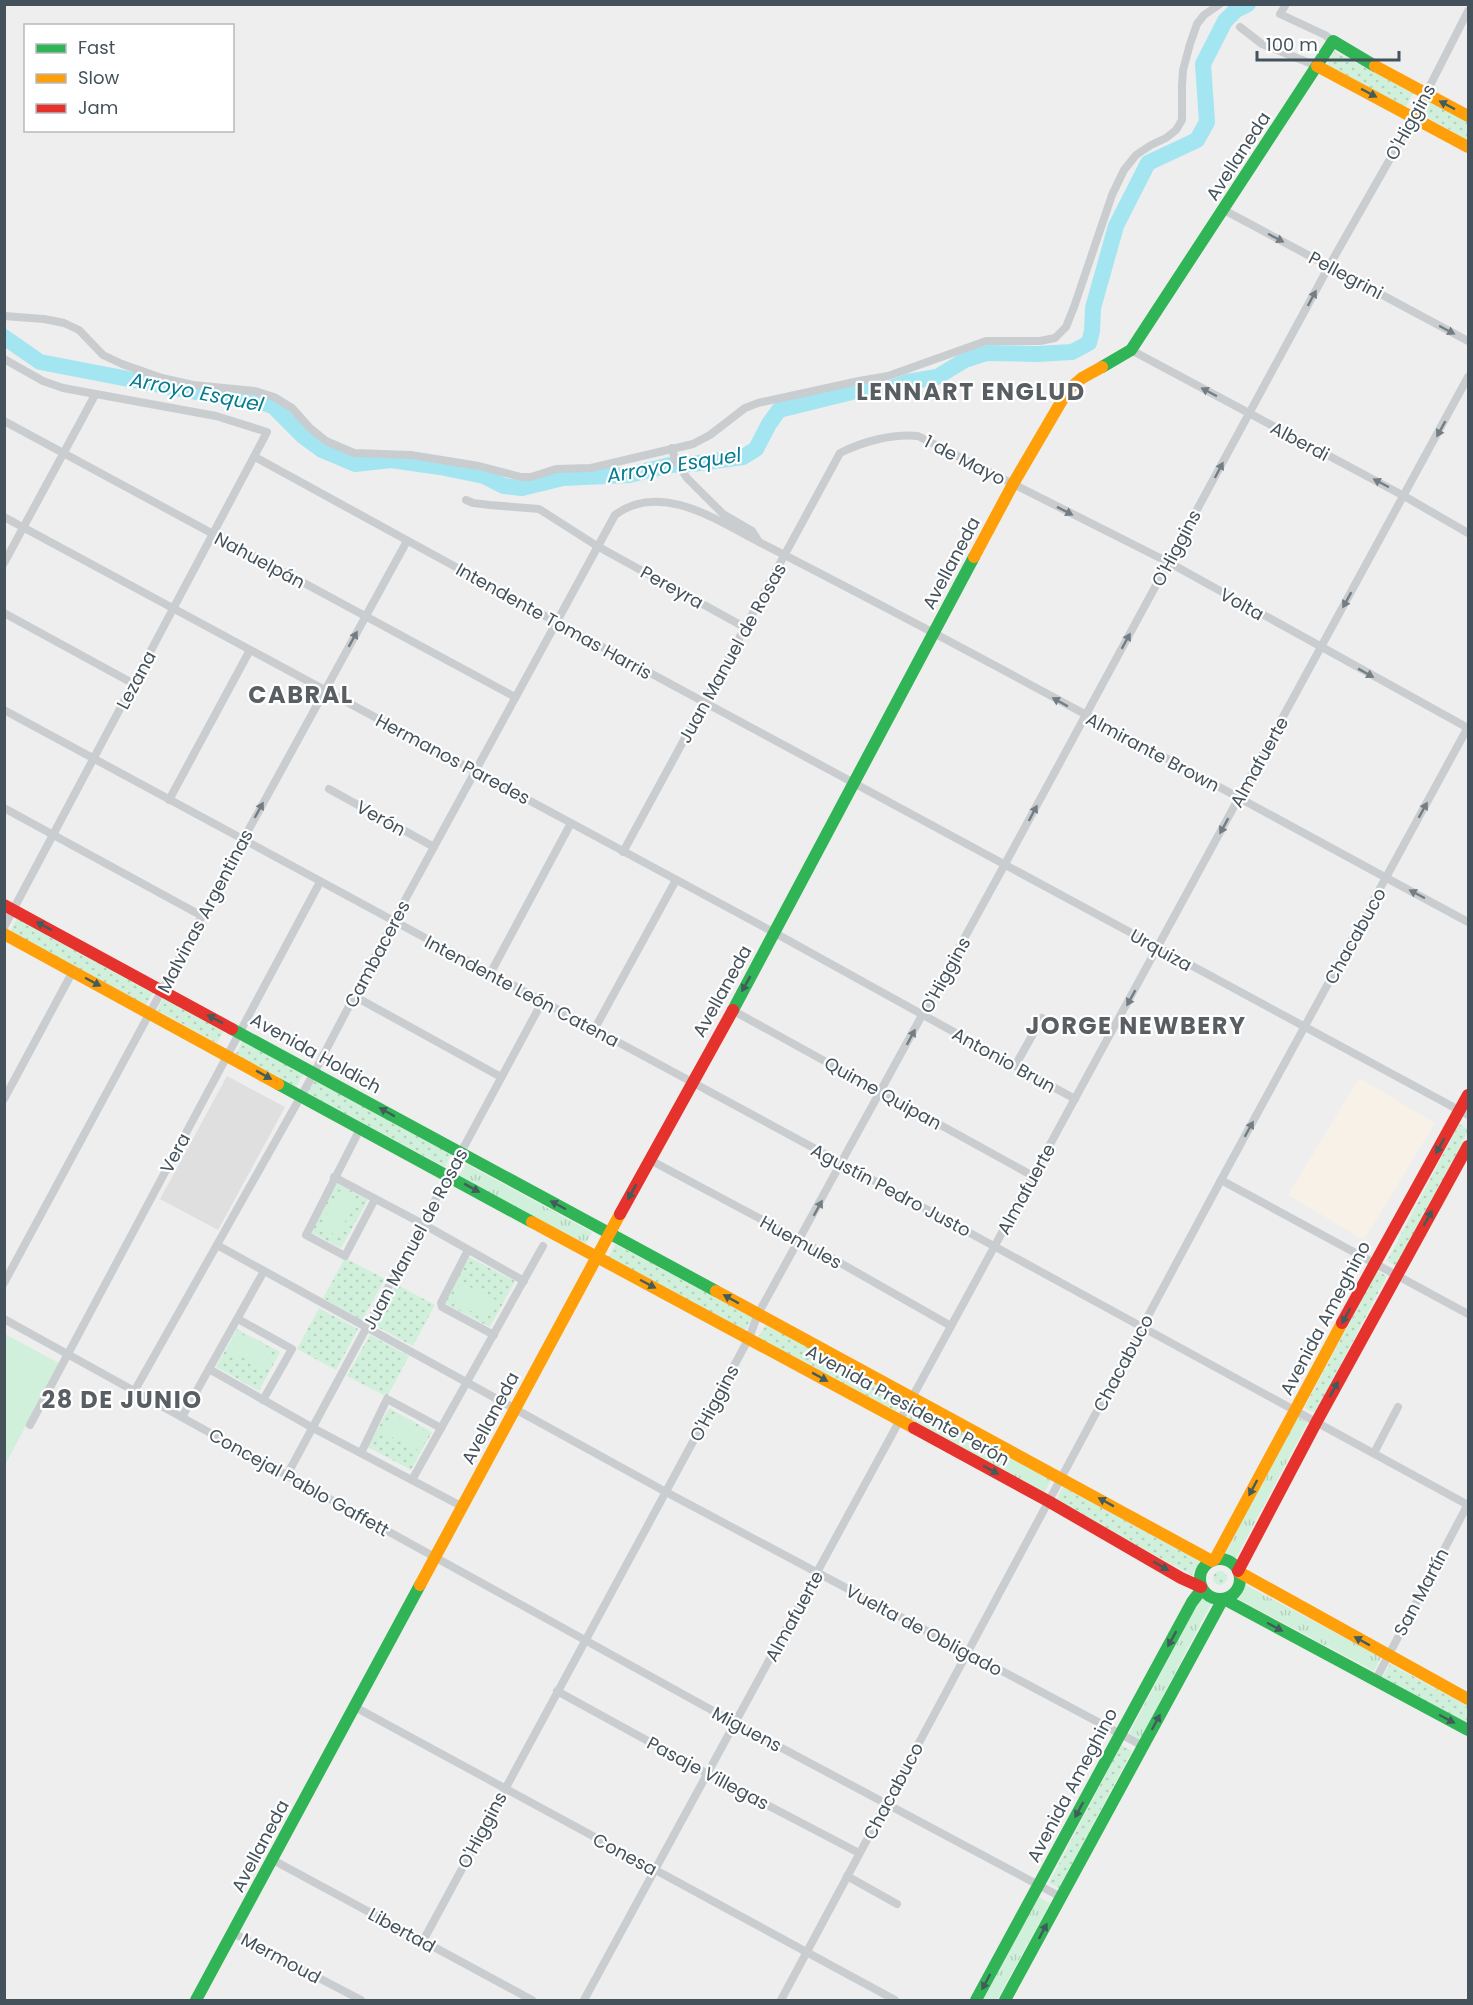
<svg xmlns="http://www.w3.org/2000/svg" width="1473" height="2005" viewBox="0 0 1473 2005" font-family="Poppins,sans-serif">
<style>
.commercial{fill:#f7f1e8}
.education{fill:#e0dfe0}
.grass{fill:url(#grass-dots)}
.park{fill:url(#park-tufts)}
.pitch{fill:#d1f0db}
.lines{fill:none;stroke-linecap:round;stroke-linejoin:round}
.river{stroke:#a3e5f1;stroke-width:16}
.street{stroke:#cacdcf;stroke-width:8}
.fast{stroke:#30b455;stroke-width:12}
.slow{stroke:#ff9f0a;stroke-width:12}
.jam{stroke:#e5322d;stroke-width:12}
.oneway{fill:#425c5b}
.oneway2{fill:#737d84}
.labels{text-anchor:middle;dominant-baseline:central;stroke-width:4.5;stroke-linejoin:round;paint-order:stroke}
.street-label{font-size:18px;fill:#44525c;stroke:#fff}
.water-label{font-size:20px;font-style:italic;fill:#057c91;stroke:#fff}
.district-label{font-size:24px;font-weight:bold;letter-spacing:1.5px;fill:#595e63;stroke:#fff}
</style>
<defs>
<pattern id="grass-dots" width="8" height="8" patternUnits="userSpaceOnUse" patternTransform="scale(1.5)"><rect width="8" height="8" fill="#d1f0db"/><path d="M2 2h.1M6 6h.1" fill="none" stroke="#b5d0be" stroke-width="1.8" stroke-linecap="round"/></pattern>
<pattern id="park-tufts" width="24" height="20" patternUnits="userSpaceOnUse" patternTransform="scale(1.5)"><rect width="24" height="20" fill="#d1f0db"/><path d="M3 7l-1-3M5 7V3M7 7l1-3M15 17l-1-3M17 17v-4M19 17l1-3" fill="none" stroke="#b5d0be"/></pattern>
</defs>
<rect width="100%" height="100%" fill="#efeeee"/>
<!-- commercial -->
<path class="commercial" d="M1359 1078 1435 1123 1364 1240 1288 1195Z"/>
<!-- education -->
<path class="education" d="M227 1076 285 1107 218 1230 160 1199Z"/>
<!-- grass -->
<g class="grass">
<path d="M1334 51 1413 93 1406 107 1327 65Z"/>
<path d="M1429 100 1468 121V140L1421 114Z"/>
<path d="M17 918 154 991 146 1005 10 932Z"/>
<path d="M164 996 225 1029 217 1043 157 1010Z"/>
<path d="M243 1040 304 1073 296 1087 236 1054Z"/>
<path d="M315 1079 452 1152 445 1167 307 1093Z"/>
<path d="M1459 1124 1468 1129V1132L1397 1267 1387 1261Z"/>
<path d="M337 1183 368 1200 341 1248 310 1232Z"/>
<path d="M615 1244 753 1317 745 1331 608 1258Z"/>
<path d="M469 1257 515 1281 490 1327 444 1303Z"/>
<path d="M345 1258 385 1279 362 1320 323 1298Z"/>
<path d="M1377 1271 1387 1276 1315 1413 1304 1408Z"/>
<path d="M396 1284 435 1305 413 1346 374 1325Z"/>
<path d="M319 1308 358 1329 336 1370 297 1349Z"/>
<path d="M766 1324 903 1397 896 1411 758 1338Z"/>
<path d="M237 1329 280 1352 259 1391 216 1367Z"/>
<path d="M370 1335 409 1356 387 1397 347 1376Z"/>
<path d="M389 1408 432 1432 411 1470 368 1447Z"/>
<path d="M1063 1487 1200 1561 1192 1575 1055 1502Z"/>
<circle cx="1220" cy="1578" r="7"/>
<path d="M1390 1664 1468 1706V1724L1382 1678Z"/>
<path d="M1121 1745 1132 1751 1059 1888 1049 1883Z"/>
</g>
<!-- park -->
<g class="park">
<path d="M466 1164 592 1232 585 1245 459 1176Z"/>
<path d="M914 1406 1052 1479 1044 1493 907 1420Z"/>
<path d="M1297 1417 1308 1422 1235 1560 1225 1554Z"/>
<path d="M1244 1584 1381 1657 1374 1671 1236 1598Z"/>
<path d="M1201 1597 1212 1602 1140 1740 1129 1734Z"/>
<path d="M1039 1897 1050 1903 997 2000H983Z"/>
</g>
<!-- pitch -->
<g class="pitch">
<path d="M339 1191 357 1200 337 1236 320 1226Z"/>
<path d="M460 1282 496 1300 487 1319 450 1301Z"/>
<path d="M237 1332 273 1350 264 1368 228 1350Z"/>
<path d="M5 1334 59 1363 5 1465Z"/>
<path d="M393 1415 429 1433 420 1451 384 1433Z"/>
</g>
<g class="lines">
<!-- river -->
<path class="river" d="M4 337 40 362 227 398 254 400 273 406 303 436 322 450 355 464 391 460 440 467 484 476 504 486 522 488 563 478 629 475 670 465 692 464 743 457 756 449 769 424 779 410 860 390 889 389 907 382 937 377 965 360 987 353 1037 354 1072 352 1089 343 1092 331 1093 308 1116 226 1148 163 1197 140 1207 122 1203 64 1225 21 1236 10 1248 4"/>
<!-- street -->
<g class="street">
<path d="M1286 4 1280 14 1325 35 1333 41"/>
<path d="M1240 27 1262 44 1317 66"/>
<path d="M1224 210 1468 341"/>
<path d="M4 316 44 319 64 323 79 330 103 355 122 364 162 378 193 385 255 391 274 397 292 408 309 427 326 441 354 453 411 455 479 466 521 477H531L556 469 591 468 693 444 710 435 745 408 758 403 859 381 888 376 986 341H1040L1055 338 1066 327 1074 307 1112 195 1124 170 1136 155 1151 145 1166 138 1176 130 1182 120V85L1183 70 1190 44 1197 24 1204 15 1220 4"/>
<path d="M1131 350 1404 496 1468 533"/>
<path d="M4 359 43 381 63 388 216 416 267 432 4 927"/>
<path d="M4 421 515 697"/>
<path d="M672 448 675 460 687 478 723 514 752 531 759 542C998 664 1232 795 1468 922"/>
<path d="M255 457 556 622 1468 1115"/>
<path d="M466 500 473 503 490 505 539 509 597 546 746 628"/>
<path d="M4 517 775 933 1075 1099"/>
<path d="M4 563 95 395"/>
<path d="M4 613 134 684"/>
<path d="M4 710C492 976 982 1236 1468 1505"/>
<path d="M329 789 434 847"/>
<path d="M169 800 250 650"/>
<path d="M4 808 202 916"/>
<path d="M623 852 840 453C862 442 893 433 918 436L1168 562 1468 728"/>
<path d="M490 974 571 823"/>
<path d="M354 996 501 1077"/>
<path d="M732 1010 1033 1176"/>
<path d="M594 1030 676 880"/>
<path d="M1015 1066 1042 1018"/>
<path d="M4 1099 73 971"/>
<path d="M360 1129 306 1235 345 1256 375 1199"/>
<path d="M650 1160 800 1240 951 1326"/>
<path d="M334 1177 423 1224 524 1281"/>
<path d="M1221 1180 1468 1314"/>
<path d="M217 1245 666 1492 1143 1746"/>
<path d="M468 1250 441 1303 442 1307 494 1335"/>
<path d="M4 1283 243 840 407 541"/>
<path d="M4 1319 735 1723 1061 1897"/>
<path d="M238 1319 292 1349 263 1400"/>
<path d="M209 1369 313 1428 463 1507"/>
<path d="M135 1390 314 1073 393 922 615 515C660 481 717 520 759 542"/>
<path d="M182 1417 264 1271"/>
<path d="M30 1425 320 882"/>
<path d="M361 1453 387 1399 441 1428"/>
<path d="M1374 1453 1398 1407"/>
<path d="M287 1475 542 1002"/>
<path d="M412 1480 543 1246"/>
<path d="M1375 1681 1468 1504"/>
<path d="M557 1691 708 1774 859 1853"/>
<path d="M355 1707 895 2000"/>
<path d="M273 1860 532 2000"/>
<path d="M847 1876 897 1904"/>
<path d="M233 1933 361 2000"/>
<path d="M423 1941 749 1338 758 1314 1005 864 1329 266 1414 117 1468 11"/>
<path d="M584 2000 1468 377"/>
<path d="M781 2000 1221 1180 1468 727"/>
</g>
<!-- fast -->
<g class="fast">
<path d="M1102 367 1131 350 1333 41 1375 66"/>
<path d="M733 1010 974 557"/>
<path d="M232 1029 716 1291"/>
<path d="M278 1084 532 1222"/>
<circle cx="1220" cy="1579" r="20"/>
<path d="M1224 1599 1468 1730"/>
<path d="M196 2000 420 1585"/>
<path d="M976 2000 1192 1602 1202 1589"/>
<path d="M1005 2000 1223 1599"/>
</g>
<!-- slow -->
<g class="slow">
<path d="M1317 66 1468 147"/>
<path d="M1375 66 1468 116"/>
<path d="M974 557 1013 484 1068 390 1082 378 1102 367"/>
<path d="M4 934 278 1084"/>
<path d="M532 1222 914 1428"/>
<path d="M716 1291 1212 1561"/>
<path d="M1215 1559 1342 1323"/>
<path d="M1239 1572 1468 1699"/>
<path d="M420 1585 620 1214"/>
</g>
<!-- jam -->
<g class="jam">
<path d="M4 905 232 1029"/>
<path d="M620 1214 733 1010"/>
<path d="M1342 1323 1468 1095"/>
<path d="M914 1428 1048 1501 1181 1578 1201 1587"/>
<path d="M1238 1571 1317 1421 1468 1146"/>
</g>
</g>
<!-- one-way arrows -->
<defs><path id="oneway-solid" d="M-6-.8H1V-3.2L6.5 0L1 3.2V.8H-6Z" transform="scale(1.5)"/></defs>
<g class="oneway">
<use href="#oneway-solid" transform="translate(1369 93) rotate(28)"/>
<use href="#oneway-solid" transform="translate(1447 105) rotate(-152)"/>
<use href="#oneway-solid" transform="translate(44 926) rotate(-152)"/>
<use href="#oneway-solid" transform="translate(93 982) rotate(28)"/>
<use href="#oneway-solid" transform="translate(746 984) rotate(119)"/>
<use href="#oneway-solid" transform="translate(215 1019) rotate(-152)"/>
<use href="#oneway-solid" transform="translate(264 1075) rotate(29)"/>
<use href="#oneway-solid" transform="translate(387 1112) rotate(-151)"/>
<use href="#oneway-solid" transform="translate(1440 1146) rotate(119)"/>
<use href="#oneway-solid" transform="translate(472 1188) rotate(29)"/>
<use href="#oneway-solid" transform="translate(632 1192) rotate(119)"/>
<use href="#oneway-solid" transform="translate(558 1205) rotate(-152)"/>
<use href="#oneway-solid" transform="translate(1428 1218) rotate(-61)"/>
<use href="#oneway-solid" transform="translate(648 1284) rotate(28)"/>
<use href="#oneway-solid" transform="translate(731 1299) rotate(-151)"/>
<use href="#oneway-solid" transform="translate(1346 1316) rotate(118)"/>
<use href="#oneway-solid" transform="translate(820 1377) rotate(29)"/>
<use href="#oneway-solid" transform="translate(1334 1389) rotate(-61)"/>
<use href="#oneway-solid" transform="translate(991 1470) rotate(28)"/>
<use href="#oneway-solid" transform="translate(1253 1488) rotate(118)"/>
<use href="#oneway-solid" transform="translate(1106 1502) rotate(-151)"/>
<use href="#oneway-solid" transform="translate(1161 1566) rotate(30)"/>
<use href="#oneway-solid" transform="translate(1275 1627) rotate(28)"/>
<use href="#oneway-solid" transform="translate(1172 1639) rotate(119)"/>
<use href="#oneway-solid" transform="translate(1362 1641) rotate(-151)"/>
<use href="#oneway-solid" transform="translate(1447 1719) rotate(28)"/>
<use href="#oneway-solid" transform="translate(1156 1722) rotate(-62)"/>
<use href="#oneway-solid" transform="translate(1079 1810) rotate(118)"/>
<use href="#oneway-solid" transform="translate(1043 1931) rotate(-62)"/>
<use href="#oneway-solid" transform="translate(986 1982) rotate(118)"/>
</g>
<g class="oneway2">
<use href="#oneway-solid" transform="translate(1276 238) rotate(28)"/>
<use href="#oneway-solid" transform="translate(1312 298) rotate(-62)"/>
<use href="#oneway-solid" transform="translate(1447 330) rotate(28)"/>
<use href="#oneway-solid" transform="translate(1209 392) rotate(-152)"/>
<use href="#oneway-solid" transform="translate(1441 429) rotate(119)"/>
<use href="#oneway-solid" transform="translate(1219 470) rotate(-62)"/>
<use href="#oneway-solid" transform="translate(1381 483) rotate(-152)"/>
<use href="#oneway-solid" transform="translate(1065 511) rotate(27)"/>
<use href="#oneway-solid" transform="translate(1347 600) rotate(119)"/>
<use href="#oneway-solid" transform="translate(353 639) rotate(-61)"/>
<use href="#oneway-solid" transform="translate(1126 641) rotate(-61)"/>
<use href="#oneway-solid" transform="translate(1366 673) rotate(29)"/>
<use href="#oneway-solid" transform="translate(1060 702) rotate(-151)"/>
<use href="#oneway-solid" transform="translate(259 810) rotate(-61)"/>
<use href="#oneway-solid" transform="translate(1423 810) rotate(-61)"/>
<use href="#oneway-solid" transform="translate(1033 813) rotate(-62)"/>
<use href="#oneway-solid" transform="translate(1224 826) rotate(119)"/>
<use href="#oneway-solid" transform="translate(1417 894) rotate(-152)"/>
<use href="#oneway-solid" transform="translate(1131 998) rotate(119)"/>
<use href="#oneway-solid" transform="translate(911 1037) rotate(-62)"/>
<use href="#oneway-solid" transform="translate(1249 1129) rotate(-61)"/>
<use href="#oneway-solid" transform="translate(818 1208) rotate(-61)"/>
</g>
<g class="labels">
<!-- street labels -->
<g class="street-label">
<text transform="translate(1410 122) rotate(-61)">O'Higgins</text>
<text transform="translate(1238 156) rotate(-57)">Avellaneda</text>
<text transform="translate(1346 275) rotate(28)">Pellegrini</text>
<text transform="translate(1300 441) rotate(28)">Alberdi</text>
<text transform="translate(965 460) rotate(27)">1 de Mayo</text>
<text transform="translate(1176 548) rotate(-62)">O'Higgins</text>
<text transform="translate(260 560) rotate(28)">Nahuelpán</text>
<text transform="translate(951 563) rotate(-62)">Avellaneda</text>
<text transform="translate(672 587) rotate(29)">Pereyra</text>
<text transform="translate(1242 604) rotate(29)">Volta</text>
<text transform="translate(554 621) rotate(29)">Intendente Tomas Harris</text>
<text transform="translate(732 653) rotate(-61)">Juan Manuel de Rosas</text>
<text transform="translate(136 680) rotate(-62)">Lezana</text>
<text transform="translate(1153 752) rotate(28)">Almirante Brown</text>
<text transform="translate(453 759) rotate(28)">Hermanos Paredes</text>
<text transform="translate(1259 762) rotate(-61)">Almafuerte</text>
<text transform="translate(381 818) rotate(29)">Verón</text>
<text transform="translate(205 911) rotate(-62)">Malvinas Argentinas</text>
<text transform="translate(1355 936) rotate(-61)">Chacabuco</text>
<text transform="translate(1161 950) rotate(29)">Urquiza</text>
<text transform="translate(377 954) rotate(-62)">Cambaceres</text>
<text transform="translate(945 975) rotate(-61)">O'Higgins</text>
<text transform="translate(522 991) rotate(28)">Intendente León Catena</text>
<text transform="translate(722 991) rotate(-61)">Avellaneda</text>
<text transform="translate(316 1053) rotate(29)">Avenida Holdich</text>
<text transform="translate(1004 1060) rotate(29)">Antonio Brun</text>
<text transform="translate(883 1093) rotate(29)">Quime Quipan</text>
<text transform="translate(175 1153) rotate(-62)">Vera</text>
<text transform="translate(1026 1189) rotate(-61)">Almafuerte</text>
<text transform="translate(891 1190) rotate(28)">Agustín Pedro Justo</text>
<text transform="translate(415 1239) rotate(-62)">Juan Manuel de Rosas</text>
<text transform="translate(801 1242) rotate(29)">Huemules</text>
<text transform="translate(1325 1318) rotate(-62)">Avenida Ameghino</text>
<text transform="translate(1123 1363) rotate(-62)">Chacabuco</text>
<text transform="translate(714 1403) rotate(-62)">O'Higgins</text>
<text transform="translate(908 1405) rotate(29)">Avenida Presidente Perón</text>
<text transform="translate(490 1418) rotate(-62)">Avellaneda</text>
<text transform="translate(299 1482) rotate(29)">Concejal Pablo Gaffett</text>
<text transform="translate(1421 1592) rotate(-62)">San Martín</text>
<text transform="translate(794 1616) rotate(-61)">Almafuerte</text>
<text transform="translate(924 1630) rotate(28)">Vuelta de Obligado</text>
<text transform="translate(747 1729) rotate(28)">Miguens</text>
<text transform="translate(708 1773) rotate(28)">Pasaje Villegas</text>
<text transform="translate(1072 1785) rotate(-62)">Avenida Ameghino</text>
<text transform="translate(893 1791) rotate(-62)">Chacabuco</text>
<text transform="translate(482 1830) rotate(-62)">O'Higgins</text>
<text transform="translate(260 1846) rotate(-62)">Avellaneda</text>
<text transform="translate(625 1854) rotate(28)">Conesa</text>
<text transform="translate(402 1930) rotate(29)">Libertad</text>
<text transform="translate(281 1958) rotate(28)">Mermoud</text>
</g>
<!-- water labels -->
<g class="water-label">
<text transform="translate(197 392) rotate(11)">Arroyo Esquel</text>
<text transform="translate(674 465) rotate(-9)">Arroyo Esquel</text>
</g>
<!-- district labels -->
<g class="district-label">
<text x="971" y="391">LENNART ENGLUD</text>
<text x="301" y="694">CABRAL</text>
<text x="1136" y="1025">JORGE NEWBERY</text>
<text x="122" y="1399">28 DE JUNIO</text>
</g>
</g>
<!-- border -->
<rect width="1473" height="2005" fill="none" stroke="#44525c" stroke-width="12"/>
<!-- legend -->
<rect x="24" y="24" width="210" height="108" fill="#ffffff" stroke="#b4babe" stroke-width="1.5"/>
<rect x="36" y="44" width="30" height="9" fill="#30b455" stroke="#b4babe" stroke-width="1.5"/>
<text x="78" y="54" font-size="18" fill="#44525c">Fast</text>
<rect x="36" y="74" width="30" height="9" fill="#ff9f0a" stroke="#b4babe" stroke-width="1.5"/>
<text x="78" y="84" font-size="18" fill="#44525c">Slow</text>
<rect x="36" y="104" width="30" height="9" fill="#e5322d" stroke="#b4babe" stroke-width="1.5"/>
<text x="78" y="114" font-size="18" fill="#44525c">Jam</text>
<!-- scale -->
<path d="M1257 51v9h142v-9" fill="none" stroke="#44525c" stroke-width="3"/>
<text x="1266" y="51" font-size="18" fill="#44525c" stroke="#ffffff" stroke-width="4.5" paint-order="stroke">100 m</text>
</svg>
